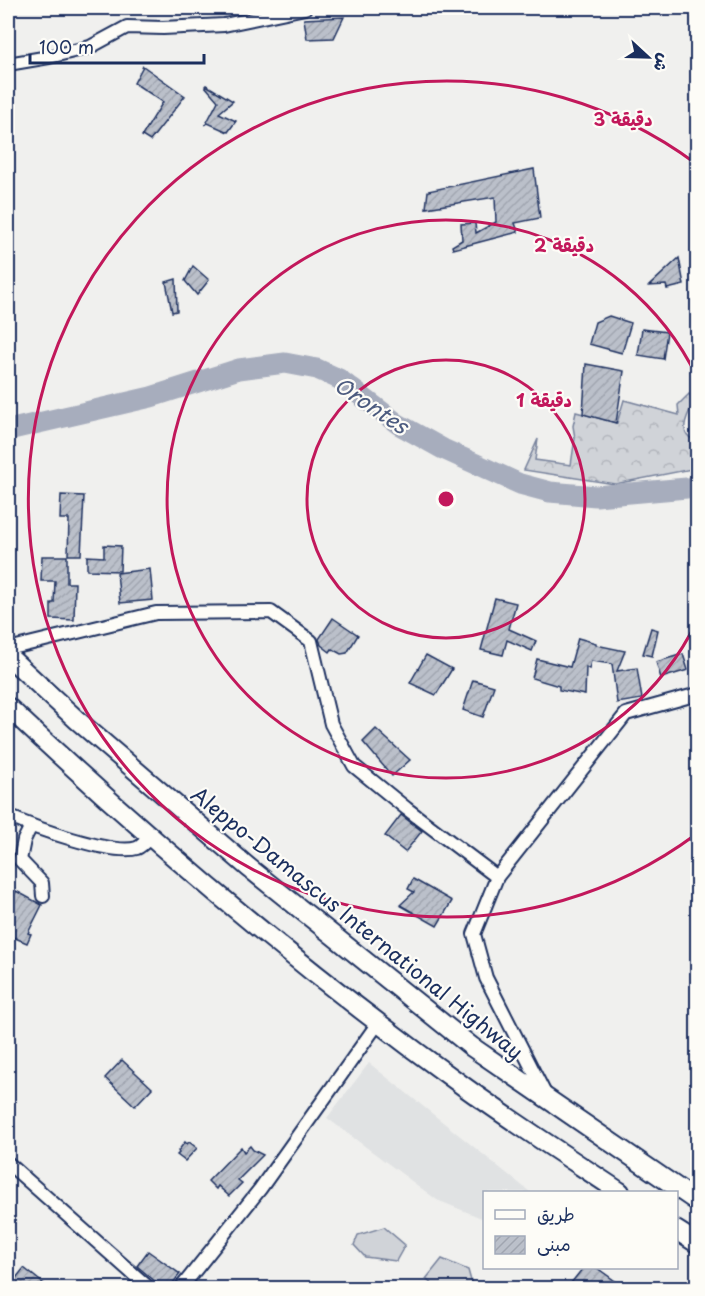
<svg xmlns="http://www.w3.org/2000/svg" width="705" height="1296" viewBox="0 0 705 1296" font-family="'Playpen Sans','Playpen Sans Arabic',sans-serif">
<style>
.built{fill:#e0e2e3}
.grass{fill:#d0d3d8;stroke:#76819b;stroke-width:1.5}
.forest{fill:url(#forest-crowns);stroke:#76819b;stroke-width:1.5}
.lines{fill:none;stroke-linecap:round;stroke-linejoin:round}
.river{stroke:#a7adbd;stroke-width:21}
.building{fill:url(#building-hatch);stroke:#1b2f5e;stroke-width:1.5}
.minor-casing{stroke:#1b2f5e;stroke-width:16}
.highway-casing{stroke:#1b2f5e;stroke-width:22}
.minor{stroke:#fdfcf7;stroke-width:12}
.highway{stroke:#fdfcf7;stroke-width:18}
.ring{fill:none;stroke:#c2185b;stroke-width:3}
.labels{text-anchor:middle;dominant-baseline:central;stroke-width:4.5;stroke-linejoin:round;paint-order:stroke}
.street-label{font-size:21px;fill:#1b2f5e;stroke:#fdfcf7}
.water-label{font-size:22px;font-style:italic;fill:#4c5b7f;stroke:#fdfcf7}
.centre{fill:#c2185b;stroke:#fdfcf7;stroke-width:3}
.ring-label{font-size:18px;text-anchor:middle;font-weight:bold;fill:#c2185b;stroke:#fdfcf7;stroke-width:4.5;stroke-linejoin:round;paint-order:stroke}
</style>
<defs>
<pattern id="forest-crowns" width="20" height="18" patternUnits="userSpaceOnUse" patternTransform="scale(1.5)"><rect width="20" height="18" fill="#d0d3d8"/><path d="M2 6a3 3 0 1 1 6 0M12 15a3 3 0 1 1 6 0" fill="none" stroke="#b2b5bc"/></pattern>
<pattern id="building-hatch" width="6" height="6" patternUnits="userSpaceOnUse" patternTransform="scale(1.5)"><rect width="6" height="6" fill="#bbc0ca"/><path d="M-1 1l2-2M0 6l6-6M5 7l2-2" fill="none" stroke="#a0a5b0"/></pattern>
</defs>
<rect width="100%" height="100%" fill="#f0f0ee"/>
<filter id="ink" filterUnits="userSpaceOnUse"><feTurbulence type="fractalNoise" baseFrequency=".0167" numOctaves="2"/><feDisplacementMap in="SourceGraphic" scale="12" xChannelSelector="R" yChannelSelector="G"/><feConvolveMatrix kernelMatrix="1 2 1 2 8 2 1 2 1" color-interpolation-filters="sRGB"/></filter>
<g filter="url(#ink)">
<!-- built -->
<path class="built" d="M369 1063 530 1192H484V1219L437 1200 327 1118Z"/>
<!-- grass -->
<g class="grass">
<path d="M384 1227 405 1245 396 1261 365 1257 354 1245 358 1235Z"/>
<path d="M442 1259 468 1270 473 1288H436L426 1279Z"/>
</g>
<!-- forest -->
<path class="forest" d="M689 394 695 400C688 414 675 434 697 441V468L615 484 524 470 538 439 535 460 571 465 575 438 573 426 576 412 617 423 624 400 679 415 678 405Z"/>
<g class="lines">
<!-- river -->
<path class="river" d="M8 430 151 397 239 369 285 363 317 369 339 379 398 424 443 449 520 484 550 492 596 496 698 487"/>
</g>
<!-- building -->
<g class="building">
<path d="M344 17 334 38 307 39 304 19Z"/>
<path d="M143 66 185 96 150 141 142 136 163 102 134 83Z"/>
<path d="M206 85 233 101 219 113 236 121 228 132 208 123 206 124 218 101 205 86Z"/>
<path d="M534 169 540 218 515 223 518 232 453 249 452 246 462 240 461 224 475 223 476 233 496 222 495 197 426 208 428 191Z"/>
<path d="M679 258 684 285 667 289 666 285 649 286Z"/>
<path d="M193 266 209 280 197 295 185 281Z"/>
<path d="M176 279 177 311 172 312 166 282Z"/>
<path d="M609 316 631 323 622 353 589 344 595 322Z"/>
<path d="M642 329 667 332 663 359 638 355Z"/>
<path d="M586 364 624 371 616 423 583 414Z"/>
<path d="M61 495 84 496 81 555H68L69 519H60Z"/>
<path d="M104 545 121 546 120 571 87 570V556L104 557Z"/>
<path d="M42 556H67V583H75L74 620 51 619V603H54L55 581H41Z"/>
<path d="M150 569 153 600 120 603 117 573Z"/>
<path d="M495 598 516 603 509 629 536 641 532 651 507 640 503 655 481 650Z"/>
<path d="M333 618 358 635 347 653 341 654 332 649 330 652 321 645 319 639Z"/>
<path d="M651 628 658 630 652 656 643 654Z"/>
<path d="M578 638 596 643V645L625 651 617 671 637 668 642 699 617 703 612 664 591 661 589 669 586 667 585 695 559 690V686L532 678 537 659 570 667Z"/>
<path d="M683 654 688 670 661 678 656 662Z"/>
<path d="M426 655 452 669 436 695 410 683Z"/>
<path d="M473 680 494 686 483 717 463 710Z"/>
<path d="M376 729 410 760 392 776 363 742Z"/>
<path d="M401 815 422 831 405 852 385 836Z"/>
<path d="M413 879 452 901 437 926 400 905 414 892 408 889Z"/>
<path d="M16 891 42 905 28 933 31 934 27 943 8 935V925L11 916 8 914V908Z"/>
<path d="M122 1060 152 1088 135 1106 105 1078Z"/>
<path d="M185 1142 187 1144 189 1142 197 1148 185 1161 177 1155 179 1153 178 1151Z"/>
<path d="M250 1146 253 1150 263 1155 238 1180 242 1183 229 1196 218 1186 216 1189 208 1181 241 1147 244 1152Z"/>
<path d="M148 1251 180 1274 169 1288H163L137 1266Z"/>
<path d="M24 1268 49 1288H8Z"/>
<path d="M583 1268H597L625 1288H567Z"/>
</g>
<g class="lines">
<!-- minor casing -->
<g class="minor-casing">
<g id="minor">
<path d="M8 64 49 57 90 47 127 27 163 28 224 25 305 8"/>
<path d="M8 649 156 613 271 612 311 641 331 724 354 766 407 809 497 877"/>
<path d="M8 816C32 827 113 856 137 848 142 846 147 840 151 836"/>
<path d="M31 826 24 840 20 860 42 883 43 896"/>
<path d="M546 1096 486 978 474 934 497 877 626 714 698 694"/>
<path d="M8 1163 149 1288"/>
<path d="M181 1288 260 1189 378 1023"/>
</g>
</g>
<!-- highway casing -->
<g class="highway-casing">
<g id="highway">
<path d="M8 656 77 720 248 867 472 1047 698 1202"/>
<path d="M8 707C152 843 305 972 466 1088 516 1124 569 1158 620 1192"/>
<path d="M676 1230 698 1244"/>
</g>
</g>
<!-- minor -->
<use href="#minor" class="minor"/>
<!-- highway -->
<use href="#highway" class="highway"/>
</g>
</g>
<!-- distance rings -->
<g class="ring">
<circle cx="446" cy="499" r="139"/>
<path d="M697 621A279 279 0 1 1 697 377"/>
<path d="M695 835A418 418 0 1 1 695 163"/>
</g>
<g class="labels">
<!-- street labels -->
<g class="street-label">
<text transform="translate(358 922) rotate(39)">Aleppo-Damascus International Highway</text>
</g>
<!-- water labels -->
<g class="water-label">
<text transform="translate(372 404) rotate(34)">Orontes</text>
</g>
</g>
<circle cx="446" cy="499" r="9" class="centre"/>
<g class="ring-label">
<text x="623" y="126">3 دقيقة</text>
<text x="564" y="252">2 دقيقة</text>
<text x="544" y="407">1 دقيقة</text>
</g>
<!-- margin -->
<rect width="705" height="1296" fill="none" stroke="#fdfcf7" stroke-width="30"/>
<rect x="15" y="15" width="675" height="1266" fill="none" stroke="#1b2f5e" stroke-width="2" filter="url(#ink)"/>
<!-- legend -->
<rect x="483" y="1191" width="195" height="78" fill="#fdfcf7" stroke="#a3aaba" stroke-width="1.5"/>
<rect x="495" y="1210" width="30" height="9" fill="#fdfcf7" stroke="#a3aaba" stroke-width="1.5"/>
<text x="537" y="1221" font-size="18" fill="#1b2f5e">طريق</text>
<rect x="495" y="1236" width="30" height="18" fill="url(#building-hatch)" stroke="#a3aaba" stroke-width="1.5"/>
<text x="537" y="1251" font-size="18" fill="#1b2f5e">مبنى</text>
<!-- north arrow -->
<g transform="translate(648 57) rotate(112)" stroke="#fdfcf7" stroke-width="4.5" paint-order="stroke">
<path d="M0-4.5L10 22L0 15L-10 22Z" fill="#1b2f5e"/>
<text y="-9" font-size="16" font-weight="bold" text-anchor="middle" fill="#1b2f5e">ش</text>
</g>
<!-- scale -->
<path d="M30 54v9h174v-9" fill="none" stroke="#1b2f5e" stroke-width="3"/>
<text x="39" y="54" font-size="18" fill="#1b2f5e" stroke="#fdfcf7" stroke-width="4.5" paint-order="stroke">100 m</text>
</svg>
